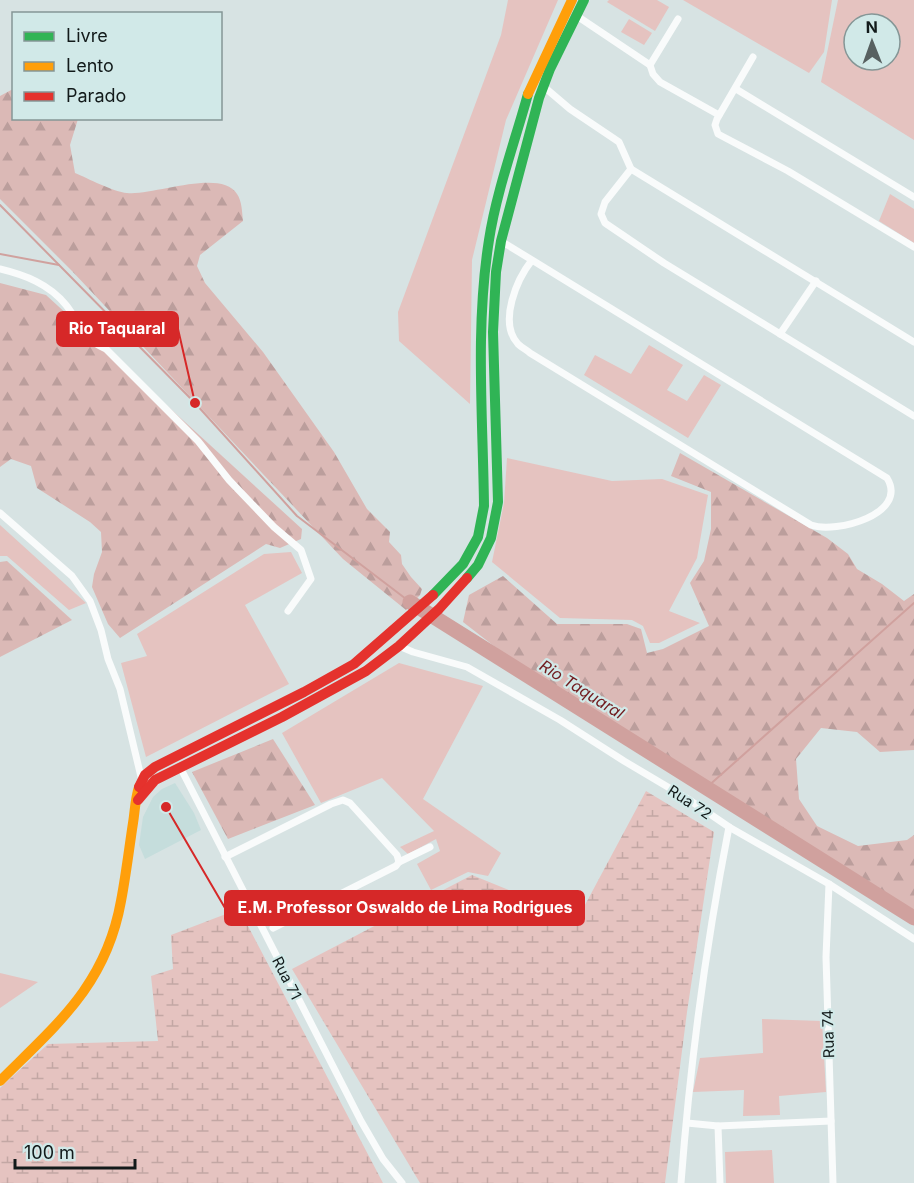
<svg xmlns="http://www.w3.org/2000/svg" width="914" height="1183" viewBox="0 0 914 1183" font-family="Inter,sans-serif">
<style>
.built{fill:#c5dddc}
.grass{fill:#e5c3c0;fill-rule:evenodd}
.forest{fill:url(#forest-firs)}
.wetland{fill:url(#wetland-marsh)}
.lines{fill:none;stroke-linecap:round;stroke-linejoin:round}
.stream{stroke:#d0a19e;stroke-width:2}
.river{stroke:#d0a19e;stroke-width:15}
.street{stroke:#f9fbfb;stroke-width:7}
.fast{stroke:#30b455;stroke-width:10}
.slow{stroke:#ff9f0a;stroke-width:10}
.jam{stroke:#e5322d;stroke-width:10}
.labels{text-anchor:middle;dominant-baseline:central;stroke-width:4.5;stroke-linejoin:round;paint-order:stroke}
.street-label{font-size:15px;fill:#121a1a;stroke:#d1e9e8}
.water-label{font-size:16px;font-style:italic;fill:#711b1e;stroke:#d1e9e8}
.leader{fill:none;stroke:#d62828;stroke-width:2}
.callout-dot{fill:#d62828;stroke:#d1e9e8;stroke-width:2}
.callout{fill:#d62828;stroke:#d62828;stroke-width:2}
.callout-label{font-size:16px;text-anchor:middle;font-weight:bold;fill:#fff}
</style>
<defs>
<pattern id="forest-firs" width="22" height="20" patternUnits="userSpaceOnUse" patternTransform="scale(1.5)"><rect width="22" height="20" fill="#dbb9b6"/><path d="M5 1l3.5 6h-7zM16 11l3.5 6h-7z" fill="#bb9e9c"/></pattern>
<pattern id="wetland-marsh" width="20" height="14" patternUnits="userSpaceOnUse" patternTransform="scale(1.5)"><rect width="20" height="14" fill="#e5c3c0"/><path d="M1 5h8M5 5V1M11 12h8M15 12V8" fill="none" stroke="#c3a7a4"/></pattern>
</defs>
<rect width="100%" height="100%" fill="#d7e3e3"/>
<!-- built -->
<path class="built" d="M175 783 194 813 201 830 145 859 139 845 143 817 153 797 162 789Z"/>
<!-- grass -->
<g class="grass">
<path d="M508 0H558L506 120 472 260 470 404 399 341 398 312 501 35Z"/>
<path d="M609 0H657L669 7 655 31 607 2Z"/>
<path d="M683 0H832L824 52 809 73Z"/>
<path d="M838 0H914V140L821 82ZM854 24H890V60H854Z"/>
<path d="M629 19 652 33 644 45 621 32Z"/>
<path d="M890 194 914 209V243L879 221Z"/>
<path d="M649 345 683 365 667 390 687 401 704 375 721 385 688 438 584 375 595 355 631 374Z"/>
<path d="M507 458 612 481 662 479 708 495 697 558 669 611 700 623 659 643H650L643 626 632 620 560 618 492 562 504 503Z"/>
<path d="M0 525 86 603 69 610 7 556H0Z"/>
<path d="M291 552 302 573 245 605 289 684 146 757 121 663 147 656 137 634 264 554Z"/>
<path d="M399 663 483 686 423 799 501 853 488 876 468 872 431 890 417 864 440 851 436 839 408 854 400 847 434 831 382 778 321 803 282 733Z"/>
<path d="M0 973 38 982 0 1008Z"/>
<path d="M762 1019 822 1021 826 1092 779 1096 780 1115 743 1116 744 1090 693 1092 700 1058 763 1053Z"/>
<path d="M772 1150 774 1183H726L725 1152Z"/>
</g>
<!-- forest -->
<g class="forest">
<path d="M13 89 14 118 78 119 70 145 75 173C87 178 114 192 127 193 153 196 221 168 237 194 242 201 242 212 243 221L200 255 197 266 205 283 263 352 334 452 367 509 390 532 389 542 401 555 402 564 411 577 422 589 420 595 406 610 343 559 72 271 0 199V96Z"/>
<path d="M0 283 46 295 302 529 301 539 280 548 266 544 120 638 108 624 92 587 94 574 102 552 101 532 90 522 37 488 31 466 11 459 0 467Z"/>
<path d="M680 453 827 538 848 554 857 569 882 584 904 601 914 594V750L880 752 857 732 821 728 796 759 799 799 817 826 858 846 907 840 914 835V915L684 777 611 723 534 677 463 622 469 595 503 576 557 624H627L641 629 647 653 663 649 709 626 690 583 704 561 711 529V492L671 476Z"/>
<path d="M7 561 72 620 0 657V562Z"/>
<path d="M273 739 315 805 228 839 192 772Z"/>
</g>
<!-- wetland -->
<g class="wetland">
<path d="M646 791 714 832 687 1012 665 1183H420L292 969 472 875 578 918Z"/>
<path d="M239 909 383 1183H0V1088L48 1044 158 1041 151 976 173 969 171 935Z"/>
</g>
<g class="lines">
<!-- stream -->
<g class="stream">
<path d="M0 205 195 403 297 516 410 602"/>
<path d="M0 254 59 265"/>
<path d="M706 788 914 603"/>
</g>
<!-- river -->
<path class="river" d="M410 602 914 918"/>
<!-- street -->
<g class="street">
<path d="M577 16 650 65 653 74 660 82 719 115"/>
<path d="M753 57 717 119 715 125 718 134 788 171 914 247"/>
<path d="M650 65 678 19"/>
<path d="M543 86 570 109 619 142 631 169 914 342"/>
<path d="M736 89 914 197"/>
<path d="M631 169 605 202 601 214 605 223 664 263 914 416"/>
<path d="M501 241 532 260 887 478C909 514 836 534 811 525L530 353C527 350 522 348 518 344 498 322 517 279 532 260"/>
<path d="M0 269C25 275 49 284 66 305 82 325 79 337 106 349L198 441 229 480 274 527 301 550 311 579 288 611"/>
<path d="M780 334 816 281"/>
<path d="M0 513 72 576 90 601 101 630 108 659 120 689 142 781"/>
<path d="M399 646 413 652 467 667 560 720 624 761 688 799 729 827 829 884 914 939"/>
<path d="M180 767 361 1121 383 1159 402 1183"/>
<path d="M225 857 331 804 343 800 350 803 397 855 399 862 396 866 273 928"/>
<path d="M399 862 430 847"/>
<path d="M829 884 826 957 833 1183"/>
<path d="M687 1123 718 1126 831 1121"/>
<path d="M718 1126 720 1183"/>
<path d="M681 1183C690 1064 706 944 729 827"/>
</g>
<!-- fast -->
<g class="fast">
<path d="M467 578 478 565 491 538 498 502 493 332 496 272 501 241 539 98 550 69 584 0"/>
<path d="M433 595 463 564 478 537 484 506C483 418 475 328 489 240 496 193 515 141 528 94"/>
</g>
<!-- slow -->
<g class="slow">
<path d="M528 94 572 0"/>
<path d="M0 1081C57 1024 106 985 121 901 126 875 129 849 133 823 135 811 135 799 139 787"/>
</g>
<!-- jam -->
<g class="jam">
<path d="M139 787 145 775 155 767 304 692 354 664 433 595"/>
<path d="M138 800 155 780 282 717 366 671 399 646 439 609 467 578"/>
</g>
</g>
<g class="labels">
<!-- street labels -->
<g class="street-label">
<text transform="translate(690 802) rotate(33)">Rua 72</text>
<text transform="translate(287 978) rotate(63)">Rua 71</text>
<text transform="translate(828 1034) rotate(-92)">Rua 74</text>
</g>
<!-- water labels -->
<g class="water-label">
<text transform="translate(582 689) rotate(32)">Rio Taquaral</text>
</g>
</g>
<!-- callouts -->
<path class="leader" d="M195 403L178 329M166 807L225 908"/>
<g class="callout-dot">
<circle cx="195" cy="403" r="6"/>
<circle cx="166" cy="807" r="6"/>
</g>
<g class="callout">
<rect x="57" y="312" width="121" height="34" rx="6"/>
<rect x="225" y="891" width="359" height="34" rx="6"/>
</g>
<g class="callout-label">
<text x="117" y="334">Rio Taquaral</text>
<text x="405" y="913">E.M. Professor Oswaldo de Lima Rodrigues</text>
</g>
<!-- legend -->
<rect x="12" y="12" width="210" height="108" fill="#d1e9e8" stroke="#859696" stroke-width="1.5"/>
<rect x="24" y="32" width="30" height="9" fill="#30b455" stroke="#859696" stroke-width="1.5"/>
<text x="66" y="42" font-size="18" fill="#121a1a">Livre</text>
<rect x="24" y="62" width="30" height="9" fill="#ff9f0a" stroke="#859696" stroke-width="1.5"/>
<text x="66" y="72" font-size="18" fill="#121a1a">Lento</text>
<rect x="24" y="92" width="30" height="9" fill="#e5322d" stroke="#859696" stroke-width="1.5"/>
<text x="66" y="102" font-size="18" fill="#121a1a">Parado</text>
<!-- north arrow -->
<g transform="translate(872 42) rotate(359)"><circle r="28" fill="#d1e9e8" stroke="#859696" stroke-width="1.5"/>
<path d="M0-4.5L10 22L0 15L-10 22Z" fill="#576060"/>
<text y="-9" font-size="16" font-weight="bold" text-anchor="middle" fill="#121a1a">N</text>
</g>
<!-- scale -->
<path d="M15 1159v9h120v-9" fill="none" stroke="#121a1a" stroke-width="3"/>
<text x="24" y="1159" font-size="18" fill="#121a1a" stroke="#d1e9e8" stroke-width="4.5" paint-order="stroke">100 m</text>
</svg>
